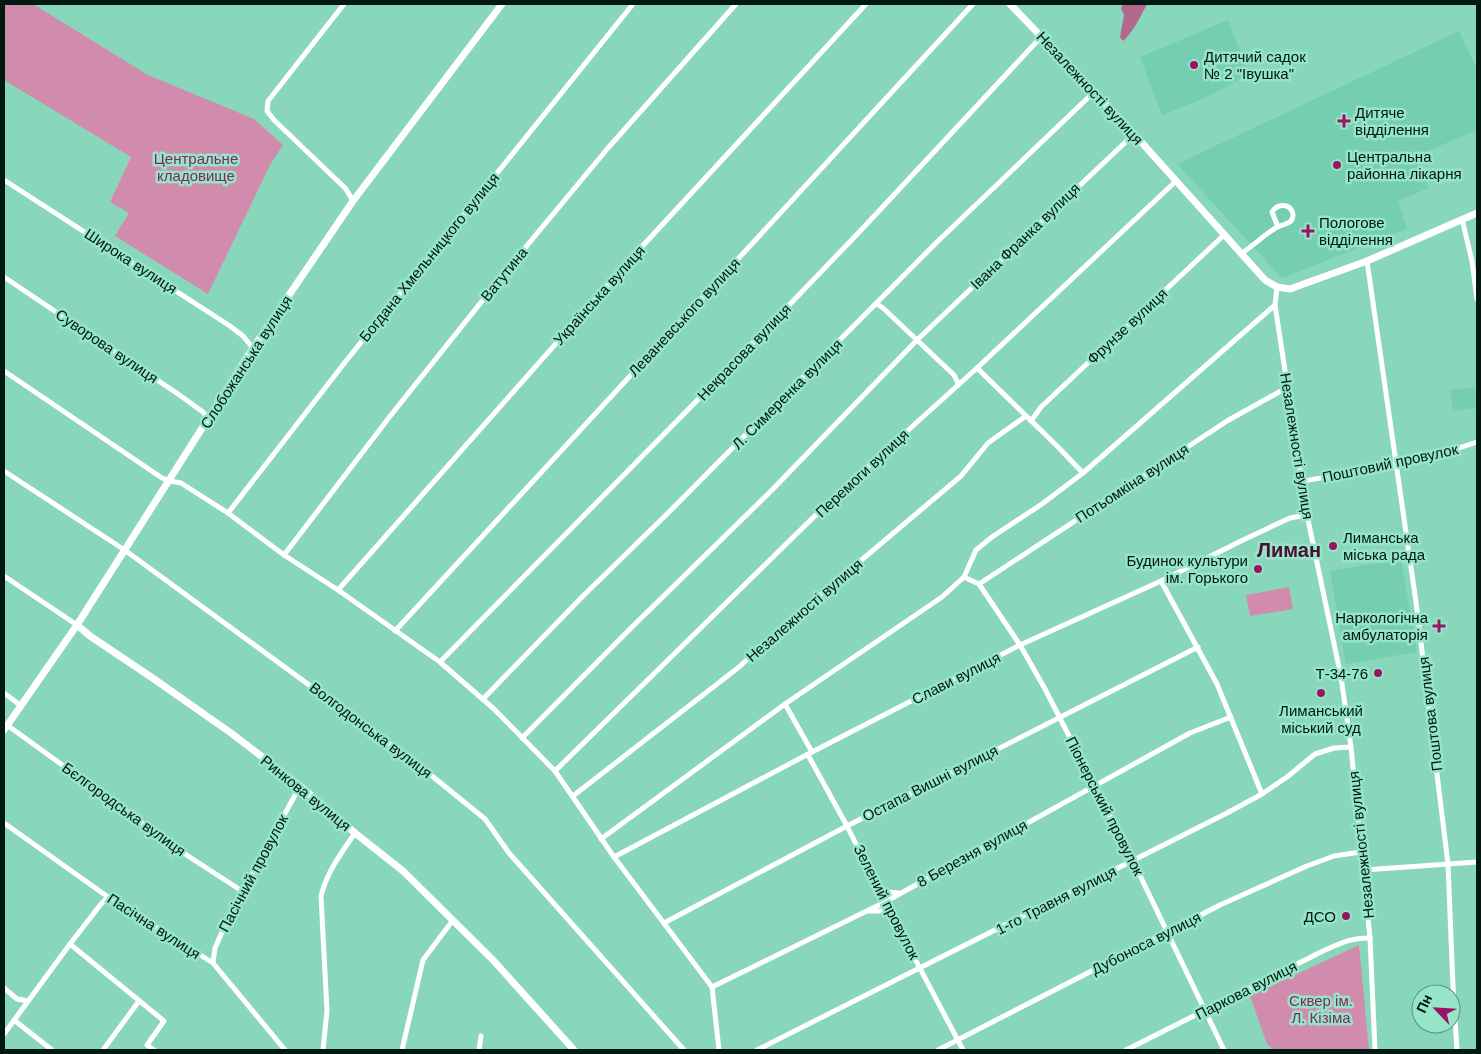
<svg xmlns="http://www.w3.org/2000/svg" width="1481" height="1054" viewBox="0 0 1481 1054" font-family="Arial,sans-serif">
<style>
.built{fill:#74ceaf}
.green{fill:#d18cad}
.forest{fill:#b3698e}
.lines{fill:none;stroke-linecap:round;stroke-linejoin:round}
.street{stroke:#fff;stroke-width:5}
.secondary{stroke:#fff;stroke-width:7}
.poi-dot{fill:#991367;stroke:#96e5c8;stroke-width:2}
.labels{text-anchor:middle;dominant-baseline:central;stroke-width:5;stroke-linejoin:round;paint-order:stroke}
.poi-label{font-size:15px;fill:#011911;stroke:#96e5c8;text-anchor:start}
.street-label{font-size:15px;fill:#011911;stroke:#96e5c8}
.park-label{font-size:15px;fill:#82285b;stroke:#96e5c8}
.district-label{font-size:20px;font-weight:bold;fill:#4c0e33;stroke:#96e5c8}
</style>
<rect width="100%" height="100%" fill="#89d7bb"/>
<!-- built -->
<g class="built">
<path d="M1228 20 1249 74 1207 97 1162 115 1140 57Z"/>
<path d="M1459 31 1477 70V130L1416 156 1429 188 1398 201 1407 229 1282 278 1177 164Z"/>
<path d="M1475 387 1477 408 1453 411 1450 390Z"/>
<path d="M1401 559 1417 652 1346 664 1330 571Z"/>
</g>
<!-- green -->
<g class="green">
<path d="M4 4H33L148 75 254 119 283 145 270 165 208 294 115 236 129 213 110 202 131 157 4 80Z"/>
<path d="M1289 587 1293 609 1250 616 1246 595Z"/>
<path d="M1359 945 1369 1050H1273L1267 1044 1250 996Z"/>
</g>
<!-- forest -->
<path class="forest" d="M1123 4H1147C1142 14 1132 34 1123 41L1120 37 1124 15 1121 8Z"/>
<g class="lines">
<!-- street -->
<g class="street">
<path d="M344 4 268 101 267 111 274 120 346 189 353 201"/>
<path d="M4 180 230 326 243 336 253 348"/>
<path d="M1462 219 1472 261 1477 299"/>
<path d="M1242 253C1254 245 1264 235 1277 227 1281 225 1288 224 1291 221 1293 219 1293 216 1293 214 1290 202 1277 204 1272 212L1278 227"/>
<path d="M1367 261 1416 602 1448 864 1453 987 1457 1050"/>
<path d="M4 277 178 394 203 412 208 419"/>
<path d="M1277 287 1275 305 1307 515 1341 677 1351 747 1370 938 1375 1050"/>
<path d="M877 304 883 308 954 375 957 381 958 385"/>
<path d="M977 368 1057 446 1083 473"/>
<path d="M4 371 162 478 170 481 181 483 228 513 284 555 338 590 440 662 494 709 555 771 614 857 712 987 719 1050"/>
<path d="M1031 421 1041 407 1225 234"/>
<path d="M4 471 126 551 421 767 485 819 509 853 684 1050"/>
<path d="M1303 481C1362 471 1421 462 1477 442"/>
<path d="M228 513 346 361 633 4"/>
<path d="M284 555 391 415 510 266 608 148 736 4"/>
<path d="M4 576 77 625"/>
<path d="M964 577 979 584 1020 645 1045 689 1133 861 1224 1050"/>
<path d="M1161 581 1217 684 1262 794"/>
<path d="M979 584 1227 421 1288 387"/>
<path d="M338 590 637 252 866 4"/>
<path d="M395 631 973 4"/>
<path d="M440 662 725 372 864 227 1042 36"/>
<path d="M4 693 20 705"/>
<path d="M483 699 582 597 667 514 937 242 1094 92"/>
<path d="M785 704 812 752"/>
<path d="M7 725 188 856 242 891"/>
<path d="M522 738 631 628 771 491 917 340 1134 134"/>
<path d="M808 755 847 826 885 902 963 1050"/>
<path d="M555 771 832 499 977 368 1176 181"/>
<path d="M573 796 739 667 813 601 961 476 988 443 1026 416"/>
<path d="M4 823 108 897 213 963 285 1050"/>
<path d="M601 839 785 704 942 597 964 577 976 550 992 537 1042 504 1083 473 1275 305"/>
<path d="M614 857 812 752 1020 645 1161 581 1243 540 1290 518 1307 515"/>
<path d="M1364 870 1477 862"/>
<path d="M879 887 887 892 899 893"/>
<path d="M868 911H882L891 916"/>
<path d="M664 923 847 826 1198 647"/>
<path d="M70 944 164 1021 147 1045 154 1050"/>
<path d="M213 963 215 948 230 914 300 786"/>
<path d="M712 987 885 902 1190 733 1231 717"/>
<path d="M4 988 17 999 28 1001"/>
<path d="M14 1020 52 1050"/>
<path d="M4 1034 70 944 101 904 108 897"/>
<path d="M103 1050 139 1001"/>
<path d="M323 1050 327 1011 321 896C327 872 341 853 355 833"/>
<path d="M402 1050 423 960 453 920"/>
<path d="M479 1050 481 1036"/>
<path d="M757 1050 1227 813 1262 794 1287 777 1315 754 1334 748 1351 747"/>
<path d="M938 1050 1220 905 1307 866 1334 856 1361 852"/>
<path d="M1126 1050 1323 951C1339 944 1352 937 1370 938"/>
</g>
<!-- secondary -->
<g class="secondary">
<path d="M1010 4 1134 134 1265 280 1277 287 1290 289 1367 261 1477 213"/>
<path d="M77 625 90 636 154 679 231 733 300 786 355 833 403 871 493 960 574 1050"/>
<path d="M4 730 77 625 253 348 353 201 502 4"/>
</g>
</g>
<!-- markers -->
<g class="poi-dot">
<circle cx="1194" cy="65" r="5"/>
<path d="M1341.5 113.5h5v5h5v5h-5v5h-5v-5h-5v-5h5z"/>
<circle cx="1337" cy="165" r="5"/>
<path d="M1305.5 223.5h5v5h5v5h-5v5h-5v-5h-5v-5h5z"/>
<circle cx="1333" cy="546" r="5"/>
<circle cx="1258" cy="569" r="5"/>
<path d="M1436.5 618.5h5v5h5v5h-5v5h-5v-5h-5v-5h5z"/>
<circle cx="1378" cy="673" r="5"/>
<circle cx="1321" cy="693" r="5"/>
<circle cx="1346" cy="916" r="5"/>
</g>
<g class="labels">
<!-- poi labels -->
<g class="poi-label">
<text x="1204" y="56">Дитячий садок<tspan x="1204" dy="17">№ 2 "Івушка"</tspan></text>
<text x="1355" y="112">Дитяче<tspan x="1355" dy="17">відділення</tspan></text>
<text x="1347" y="156">Центральна<tspan x="1347" dy="17">районна лікарня</tspan></text>
<text x="1319" y="222">Пологове<tspan x="1319" dy="17">відділення</tspan></text>
<text x="1343" y="537">Лиманська<tspan x="1343" dy="17">міська рада</tspan></text>
<text x="1248" y="560" text-anchor="end">Будинок культури<tspan x="1248" dy="17">ім. Горького</tspan></text>
<text x="1428" y="617" text-anchor="end">Наркологічна<tspan x="1428" dy="17">амбулаторія</tspan></text>
<text x="1368" y="673" text-anchor="end">Т-34-76</text>
<text x="1321" y="710" text-anchor="middle">Лиманський<tspan x="1321" dy="17">міський суд</tspan></text>
<text x="1336" y="916" text-anchor="end">ДСО</text>
</g>
<!-- street labels -->
<g class="street-label">
<text transform="translate(1090 88) rotate(47)">Незалежності вулиця</text>
<text transform="translate(1025 236) rotate(-44)">Івана Франка вулиця</text>
<text transform="translate(429 257) rotate(-51)">Богдана Хмельницкого вулиця</text>
<text transform="translate(131 261) rotate(33)">Широка вулиця</text>
<text transform="translate(504 274) rotate(-51)">Ватутина</text>
<text transform="translate(599 295) rotate(-48)">Українська вулиця</text>
<text transform="translate(684 317) rotate(-47)">Леваневського вулиця</text>
<text transform="translate(1127 326) rotate(-43)">Фрунзе вулиця</text>
<text transform="translate(107 346) rotate(34)">Суворова вулиця</text>
<text transform="translate(744 352) rotate(-46)">Некрасова вулиця</text>
<text transform="translate(246 362) rotate(-57)">Слобожанська вулиця</text>
<text transform="translate(787 394) rotate(-45)">Л. Симеренка вулиця</text>
<text transform="translate(1297 446) rotate(81)">Незалежності вулиця</text>
<text transform="translate(1390 463) rotate(-12)">Поштовий провулок</text>
<text transform="translate(862 473) rotate(-43)">Перемоги вулиця</text>
<text transform="translate(1132 483) rotate(-33)">Потьомкіна вулиця</text>
<text transform="translate(804 610) rotate(-41)">Незалежності вулиця</text>
<text transform="translate(956 678) rotate(-27)">Слави вулиця</text>
<text transform="translate(1430 714) rotate(-97)">Поштова вулиця</text>
<text transform="translate(371 730) rotate(37)">Волгодонська вулиця</text>
<text transform="translate(930 783) rotate(-27)">Остапа Вишні вулиця</text>
<text transform="translate(306 793) rotate(39)">Ринкова вулиця</text>
<text transform="translate(1105 806) rotate(63)">Піонерський провулок</text>
<text transform="translate(124 809) rotate(36)">Бєлгородська вулиця</text>
<text transform="translate(1361 845) rotate(-96)">Незалежності вулиця</text>
<text transform="translate(972 853) rotate(-29)">8 Березня вулиця</text>
<text transform="translate(253 873) rotate(-62)">Пасічний провулок</text>
<text transform="translate(1056 900) rotate(-27)">1-го Травня вулиця</text>
<text transform="translate(887 902) rotate(63)">Зелений провулок</text>
<text transform="translate(154 926) rotate(33)">Пасічна вулиця</text>
<text transform="translate(1146 943) rotate(-27)">Дубоноса вулиця</text>
<text transform="translate(1246 990) rotate(-27)">Паркова вулиця</text>
</g>
<!-- park labels -->
<g class="park-label">
<text x="196" y="158">Центральне<tspan x="196" dy="17">кладовище</tspan></text>
<text x="1321" y="1000">Сквер ім.<tspan x="1321" dy="17">Л. Кізіма</tspan></text>
</g>
<!-- district labels -->
<g class="district-label">
<text x="1289" y="550">Лиман</text>
</g>
</g>
<!-- border -->
<rect width="1481" height="1054" fill="none" stroke="#011911" stroke-width="10"/>
<!-- north arrow -->
<g transform="translate(1436 1009) rotate(295)"><circle r="24" fill="#96e5c8" stroke="#5a937f"/>
<path d="M0-4L9 19L0 12L-9 19Z" fill="#991367"/>
<text y="-8" font-size="14" font-weight="bold" text-anchor="middle" fill="#011911">Пн</text>
</g>
</svg>
